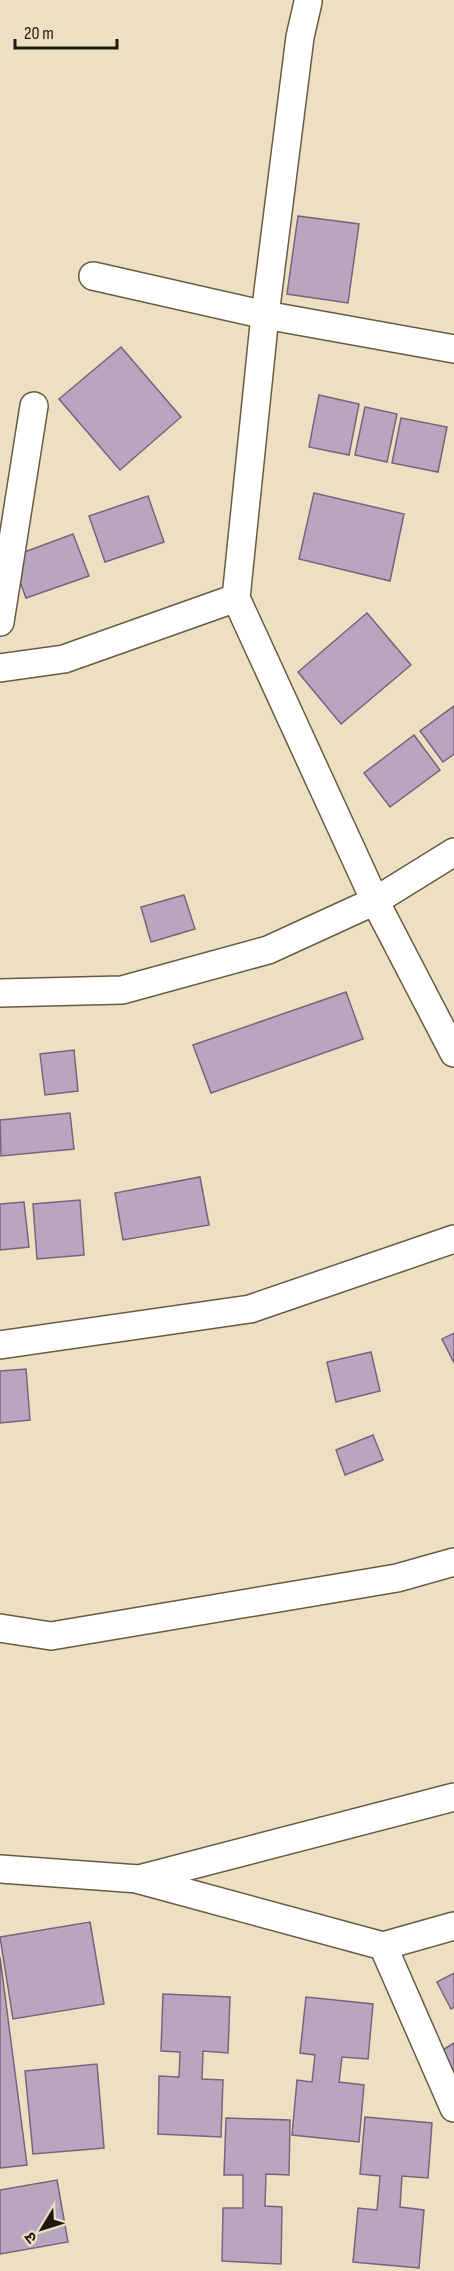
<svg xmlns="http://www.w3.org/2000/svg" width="454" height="2271" viewBox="0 0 454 2271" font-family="'Sofia Sans Condensed','Noto Sans Devanagari',sans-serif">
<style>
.building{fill:#b8a6c0;stroke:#75657c;stroke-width:1.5}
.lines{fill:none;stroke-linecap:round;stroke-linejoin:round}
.minor-casing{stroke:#685b42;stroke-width:30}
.minor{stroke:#fff;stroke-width:27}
</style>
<rect width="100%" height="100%" fill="#eddfc2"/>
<!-- building -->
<g class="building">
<path d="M298 216 359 224 348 303 287 294Z"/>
<path d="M121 347 181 417 120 470 59 399Z"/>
<path d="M319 395 359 404 349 455 309 447Z"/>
<path d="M365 407 397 414 387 462 355 455Z"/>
<path d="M401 418 447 427 438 472 392 463Z"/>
<path d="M314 493 404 514 390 581 299 559Z"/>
<path d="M148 496 164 542 105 562 89 516Z"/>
<path d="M73 534 89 576 26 598 11 557Z"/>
<path d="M367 613 411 665 341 724 298 672Z"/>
<path d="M454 706V754L443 762 420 731Z"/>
<path d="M414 735 440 770 390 807 364 773Z"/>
<path d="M184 895 195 929 151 942 141 907Z"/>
<path d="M346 992 363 1039 211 1093 193 1045Z"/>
<path d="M74 1050 78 1091 45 1095 40 1054Z"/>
<path d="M70 1113 74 1149 1 1156 0 1120Z"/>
<path d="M200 1177 209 1225 123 1240 115 1193Z"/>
<path d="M80 1200 84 1255 37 1259 33 1204Z"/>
<path d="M24 1202 29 1247 0 1250V1204Z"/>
<path d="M454 1333V1363L442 1339Z"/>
<path d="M371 1352 380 1391 336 1402 327 1362Z"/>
<path d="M26 1369 30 1420 0 1423V1371Z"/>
<path d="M373 1435 383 1460 345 1475 336 1450Z"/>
<path d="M90 1922 104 2004 13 2019 0 1937Z"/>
<path d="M0 1957 27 2165 0 2168Z"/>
<path d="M454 1973V2007L451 2009 437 1982Z"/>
<path d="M163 1994 230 1997 228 2053 203 2051 202 2079 223 2080 221 2137 158 2134 159 2076 179 2077 180 2052 161 2051Z"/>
<path d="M306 1997 373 2004 368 2059 342 2057 339 2082 364 2085 359 2142 292 2135 297 2080 312 2082 315 2055 300 2053Z"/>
<path d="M454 2043V2075L441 2051Z"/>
<path d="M97 2064 104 2148 33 2154 25 2071Z"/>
<path d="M365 2117 432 2123 428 2178 402 2176 400 2207 424 2210 419 2268 353 2262 358 2208 377 2210 380 2176 360 2174Z"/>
<path d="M226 2118 290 2120 289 2175 266 2174 265 2206 282 2207 281 2264 222 2261 223 2208H243V2175H224Z"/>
<path d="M57 2180 68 2242 0 2254V2190Z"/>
</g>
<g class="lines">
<!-- minor casing -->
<g class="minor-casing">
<g id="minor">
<path d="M308 2 300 37 265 315 236 598 375 901 454 1053"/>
<path d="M93 276 265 315 454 349"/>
<path d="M0 622 34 406"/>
<path d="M0 668 64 659 236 598"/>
<path d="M0 993 122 990 268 950 375 901 454 852"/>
<path d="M0 1345 250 1309 454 1239"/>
<path d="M0 1628 51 1636 397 1578 454 1562"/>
<path d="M0 1869 139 1879 454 1797"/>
<path d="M140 1880 383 1946 454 1926"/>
<path d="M383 1946 454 2108"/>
</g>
</g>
<!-- minor -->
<use href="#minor" class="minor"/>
</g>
<!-- north arrow -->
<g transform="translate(42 2229) rotate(232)" stroke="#eddfc2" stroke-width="4.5" paint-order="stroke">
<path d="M0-4.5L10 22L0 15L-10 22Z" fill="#1e190e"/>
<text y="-9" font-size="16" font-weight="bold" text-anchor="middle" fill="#1e190e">उ</text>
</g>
<!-- scale -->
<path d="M15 39v9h102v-9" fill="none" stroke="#1e190e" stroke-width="3"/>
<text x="24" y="39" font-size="18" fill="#1e190e" stroke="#eddfc2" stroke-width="4.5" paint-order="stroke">20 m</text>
</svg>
